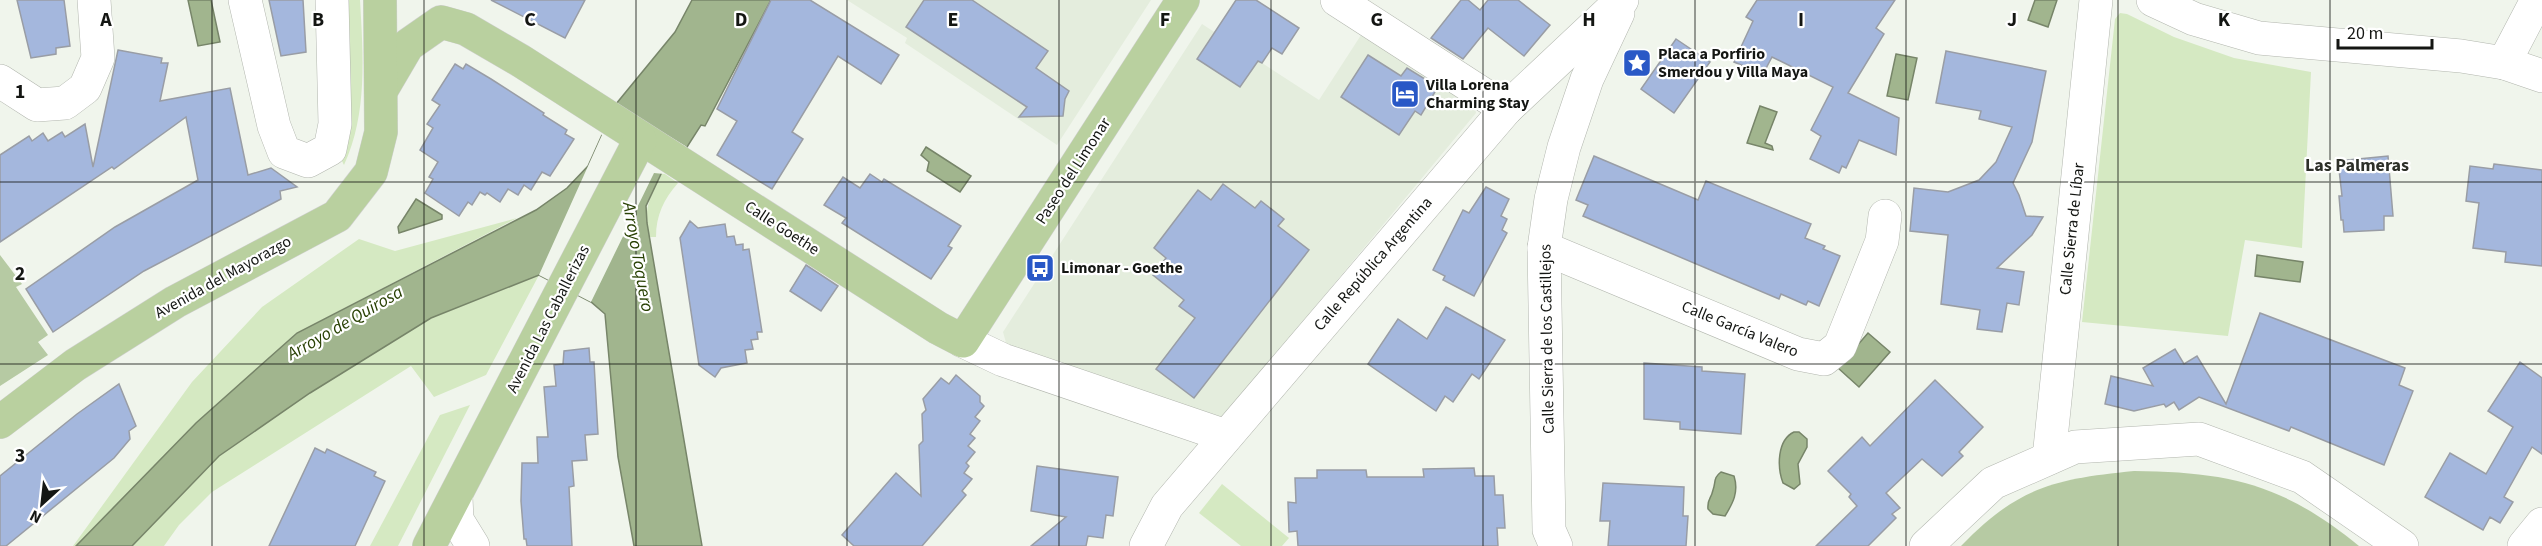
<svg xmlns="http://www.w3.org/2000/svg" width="2542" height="546" viewBox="0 0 2542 546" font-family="'Source Sans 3',sans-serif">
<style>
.built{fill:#e4eddd}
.green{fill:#d5e9c2}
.forest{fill:#b6caa3}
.water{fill:#a1b58e;stroke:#778569;stroke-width:1.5}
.pier{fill:#f0f5ec}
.building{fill:#a4b7dd;stroke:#999da5;stroke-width:1.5}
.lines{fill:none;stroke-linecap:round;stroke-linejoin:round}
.minor-casing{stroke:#b2b6ae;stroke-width:34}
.major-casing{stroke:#d0d0d0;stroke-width:34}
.minor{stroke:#fff;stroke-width:33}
.major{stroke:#b9d09f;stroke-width:33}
.grid{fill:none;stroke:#141613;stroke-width:1.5;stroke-opacity:0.55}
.labels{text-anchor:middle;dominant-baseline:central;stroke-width:4.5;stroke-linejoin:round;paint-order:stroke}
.poi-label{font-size:16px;font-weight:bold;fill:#141613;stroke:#fff;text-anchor:start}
.street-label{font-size:16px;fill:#141613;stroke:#fff}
.neighbourhood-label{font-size:18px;font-weight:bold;fill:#2d3029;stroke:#fff}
.water-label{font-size:18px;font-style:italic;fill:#284003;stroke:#fff}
.grid-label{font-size:20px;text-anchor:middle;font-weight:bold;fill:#141613;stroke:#fff;stroke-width:4.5;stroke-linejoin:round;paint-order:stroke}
</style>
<rect width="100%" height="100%" fill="#f0f5ec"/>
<!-- built -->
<g class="built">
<path d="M847 0H1151L1057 145 905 43 907 38Z"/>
<path d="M1202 24 1319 100 1363 32 1474 103 1476 113 1225 415 1211 420 1007 346 1003 332Z"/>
</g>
<!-- green -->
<g class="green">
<path d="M345 0H360C363 55 368 113 344 165L339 155Z"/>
<path d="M2120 13 2127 14 2174 37 2234 58 2311 72 2302 248 2245 240 2228 336 2082 322 2115 19Z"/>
<path d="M662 172 678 183C664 199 656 215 656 237H650C642 209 650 198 662 172Z"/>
<path d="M517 218 297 333 196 423 76 546H73L192 382 262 307 359 239 395 251Z"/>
<path d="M539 275 486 375 434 397 411 366 212 492 179 525 164 546H132L219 456 310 393 431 318Z"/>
<path d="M470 405 398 546H370L440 415Z"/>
<path d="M1222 484 1289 538 1282 546H1241L1199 513Z"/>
</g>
<!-- forest -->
<g class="forest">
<path d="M0 255 22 284 16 287 48 335 38 342 48 355 0 386Z"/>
<path d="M2134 471C2230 472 2283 484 2359 546H1961C2018 487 2054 479 2134 471Z"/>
</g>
<!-- water -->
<g class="water">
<path d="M188 0H211L220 42 198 46Z"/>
<path d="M692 0H771L705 126 701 125 687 147 662 172 646 206 647 223 702 546H634L618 457 605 314 591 302 539 275 431 318 310 393 219 456 132 546H76L196 423 297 333 536 210 567 188 588 166 616 104 675 32Z"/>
<path d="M2035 0H2057L2048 27 2028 20Z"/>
<path d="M1896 54 1917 58 1908 100 1887 96Z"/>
<path d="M1760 106 1777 112 1765 143 1772 146 1773 150 1747 143Z"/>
<path d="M926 147 971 176 960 192 927 171 929 162 921 155Z"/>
<path d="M416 199 442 215V219L399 233 398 227Z"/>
<path d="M2257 255 2303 262 2300 282 2255 276Z"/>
<path d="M1868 333 1890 352 1859 387 1838 368Z"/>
<path d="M1794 432H1799L1807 439V447L1798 464 1800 484 1794 489 1783 483C1777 467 1777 440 1794 432Z"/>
<path d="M1721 472 1734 476C1739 492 1733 503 1725 516L1713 514 1708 509C1707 498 1711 500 1713 490 1716 482 1713 478 1721 472Z"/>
</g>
<!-- pier -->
<path class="pier" d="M616 104 687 147 683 156 664 174 654 173 591 302 539 275 602 135 599 133 610 110Z"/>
<!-- building -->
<g class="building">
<path d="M17 0H64L70 46 56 48V54L31 58Z"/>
<path d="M269 0H303L306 52 281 56Z"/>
<path d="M491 0H585L565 38Z"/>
<path d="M771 0H810L899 55 881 84 838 56 792 132 803 139 772 189 717 155 737 121 717 109Z"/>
<path d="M924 0H972L1048 51 1036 68 1069 91 1065 99 1063 116 1019 117 1027 107 906 27Z"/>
<path d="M1236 0H1256L1299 28 1282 54 1272 48 1262 63 1258 61 1240 87 1197 59Z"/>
<path d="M1461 0H1468L1480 10 1488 0H1518L1550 25 1524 56 1488 28 1463 59 1431 38Z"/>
<path d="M1757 0H1895L1876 28 1884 34 1848 93 1899 118 1896 155 1859 140 1846 168 1842 166 1839 173 1810 159 1821 136 1811 130 1833 87 1772 57 1763 74 1734 62 1753 21 1746 17Z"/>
<path d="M1676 39 1710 62 1674 113 1641 89Z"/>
<path d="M118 50 162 58 161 63H168L160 101 230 88 248 175 271 168 297 187 280 191 281 199 144 271 53 332 26 289 115 227 198 180 186 117 114 169 112 167 0 242V155L29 136 32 141 43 133 48 141 62 132 65 137 85 124 93 167Z"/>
<path d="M1946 51 2046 71 2032 142 2013 183 2019 195 2026 216 2043 217 2032 235 1997 268 2024 272 2019 305 2007 303 2002 332 1977 329 1980 310 1941 304 1948 235 1910 231 1914 188 1948 192 1979 180 1996 162 2012 127 1979 119 1981 111 1936 103Z"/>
<path d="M1368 55 1401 76 1407 68 1438 87 1421 115 1415 111 1399 135 1341 97Z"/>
<path d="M455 64 463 69 466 64 491 79 544 113 543 115 567 130 565 134 574 139 550 176 542 172 531 190 524 185 518 195 508 189 500 202 487 193 485 195 480 192 472 205 468 202 459 216 425 193 433 179 429 177 438 162 420 150 433 128 427 124 440 105 432 100Z"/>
<path d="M1594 156 1698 200 1706 181 1811 224 1805 238 1825 246 1823 249 1840 256 1819 306 1808 301 1806 305 1781 294 1779 299 1583 216 1588 205 1576 200Z"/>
<path d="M2388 156 2393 216H2384V230L2344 232 2343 220H2341L2339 196H2342L2338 161Z"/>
<path d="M2494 164 2542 170V266L2505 262 2506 252 2473 248 2479 203 2466 201 2470 166 2493 169Z"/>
<path d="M870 174 882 182 884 179 961 226 948 246 952 248 931 279 842 223 846 218 824 205 843 177 860 188Z"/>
<path d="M1223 184 1255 208 1261 201 1284 219 1278 226 1309 250 1194 398 1156 369 1195 318 1179 306 1184 300 1153 275 1166 258 1154 248 1198 190 1211 200Z"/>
<path d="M1486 187 1509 199 1501 216 1507 219 1502 230 1507 233 1474 296 1443 280 1445 276 1433 270 1463 210 1469 213Z"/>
<path d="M690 221 698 228 725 224 727 237 734 236 736 245 743 244V250L749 249 762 332H757L758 339 751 340 753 349 745 350 747 363 721 368 715 377 699 365 680 238Z"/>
<path d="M806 265 838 286 821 311 790 291Z"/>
<path d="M1446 307 1505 340 1479 379 1472 374 1453 402 1445 396 1436 411 1368 364 1398 319 1427 339Z"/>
<path d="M2260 313 2405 368 2399 385 2413 391 2384 465 2291 427 2289 431 2199 397 2179 410 2174 402 2166 407 2164 404 2134 411 2105 404 2111 376 2153 386 2143 368 2175 349 2184 364 2197 356 2226 404Z"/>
<path d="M589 348 590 362H594L598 434 585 435 587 460 572 461 574 486 569 487 572 546H527L526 539H524L521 501 522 463H538L537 437H548L544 387 556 386 554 365 563 364 564 351Z"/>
<path d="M2520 362 2542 378V454L2532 447 2504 497 2513 502 2500 523 2490 517 2483 530 2425 497 2450 453 2486 474 2513 427 2488 411Z"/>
<path d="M1644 363 1702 367V371L1745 374 1741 434 1680 429V422L1644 419Z"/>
<path d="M956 375 980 396V402L984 406 975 417 980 421 970 434 975 438 968 446 975 452 966 463 969 466 964 473 972 479 962 491 966 495 922 546H854L842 535 896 473 921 496 919 445 923 441 922 414 926 410 923 399 941 378 949 384Z"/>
<path d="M1935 380 1983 427 1959 452 1963 456 1942 476 1922 459 1886 493 1900 508 1892 514 1896 518 1868 546H1816L1857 506 1849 497 1851 494 1828 471 1862 437 1870 446Z"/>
<path d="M119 384 136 426 129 431 130 439 114 458 6 546H0V476L77 414Z"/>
<path d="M315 448 325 453 327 449 376 472 374 476 385 481 355 546H269Z"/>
<path d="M1037 466 1118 477 1113 516 1106 515 1103 538 1088 536 1086 546H1031L1066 517 1031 511Z"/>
<path d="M1474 468 1475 476H1494L1495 495H1503L1505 528H1497L1498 546H1298L1297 531 1289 532 1288 502 1296 503 1295 478H1317V470H1366L1367 477H1424L1423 469Z"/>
<path d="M1603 483 1684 487 1683 516H1688L1686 546H1608L1610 521H1600Z"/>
</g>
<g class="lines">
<!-- minor casing -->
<g class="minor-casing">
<g id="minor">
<path d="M245 0 274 126 284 152 308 161 330 149 335 124 332 0"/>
<path d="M1337 0 1506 109"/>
<path d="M2153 0 2194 19 2259 38 2461 56 2504 63 2542 76"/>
<path d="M2504 63 2537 0"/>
<path d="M0 81 37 105 65 103 85 88 98 58 94 0"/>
<path d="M1544 248 1798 354 1824 359 1840 346 1882 241 1885 216"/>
<path d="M963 341 1003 360 1226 436"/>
<path d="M2049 458 2096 0"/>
<path d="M456 498 457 520 473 546"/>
<path d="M1146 546 1167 506 1506 109 1622 0"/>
<path d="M1556 546 1549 530 1544 248 1551 199 1564 147 1587 79 1618 13"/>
<path d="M1926 546 1993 483 2075 447 2199 439 2302 477 2402 546"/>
<path d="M2524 546 2542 524"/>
</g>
</g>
<!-- major casing -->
<g class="major-casing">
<g id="major">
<path d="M381 91 408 45 441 22 466 29 521 61 938 328 963 341 1183 0"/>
<path d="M0 422 75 365 175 302 337 216 371 172 381 132 380 0"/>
<path d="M429 546 640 140"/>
</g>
</g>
<!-- minor -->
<use href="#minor" class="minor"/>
<!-- major -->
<use href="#major" class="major"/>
</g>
<!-- grid -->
<path class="grid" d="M212 0V546M424 0V546M636 0V546M847 0V546M1059 0V546M1271 0V546M1483 0V546M1695 0V546M1906 0V546M2118 0V546M2330 0V546M0 182H2542M0 364H2542"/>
<!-- icons -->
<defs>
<g id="sight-square" transform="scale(1.5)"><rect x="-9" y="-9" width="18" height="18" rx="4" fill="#2958c6" stroke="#fff"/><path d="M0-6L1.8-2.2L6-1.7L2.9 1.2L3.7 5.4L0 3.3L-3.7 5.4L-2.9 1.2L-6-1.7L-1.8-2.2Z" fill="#fff"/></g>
<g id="hotel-square" transform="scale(1.5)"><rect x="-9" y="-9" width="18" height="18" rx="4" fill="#2958c6" stroke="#fff"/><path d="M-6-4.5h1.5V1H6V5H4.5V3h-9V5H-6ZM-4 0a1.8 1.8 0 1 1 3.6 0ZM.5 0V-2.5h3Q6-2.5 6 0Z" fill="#fff"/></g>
<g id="bus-square" transform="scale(1.5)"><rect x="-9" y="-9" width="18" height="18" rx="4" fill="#2958c6" stroke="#fff"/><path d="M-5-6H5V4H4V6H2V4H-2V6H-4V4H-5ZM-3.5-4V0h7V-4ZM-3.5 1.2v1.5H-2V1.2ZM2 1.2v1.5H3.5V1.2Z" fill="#fff"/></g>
</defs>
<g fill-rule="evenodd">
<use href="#sight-square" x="1637" y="63"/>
<use href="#hotel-square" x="1405" y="94"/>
<use href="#bus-square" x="1040" y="268"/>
</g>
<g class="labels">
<!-- poi labels -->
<g class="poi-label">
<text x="1658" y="54">Placa a Porfirio<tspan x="1658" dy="18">Smerdou y Villa Maya</tspan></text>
<text x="1426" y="85">Villa Lorena<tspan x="1426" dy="18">Charming Stay</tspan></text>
<text x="1061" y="268">Limonar - Goethe</text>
</g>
<!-- street labels -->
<g class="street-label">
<text transform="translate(1073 171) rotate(-57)">Paseo del Limonar</text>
<text transform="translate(782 228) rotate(33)">Calle Goethe</text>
<text transform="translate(2072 229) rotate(-84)">Calle Sierra de Líbar</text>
<text transform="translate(1373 264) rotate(-49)">Calle República Argentina</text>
<text transform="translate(223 277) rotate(-29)">Avenida del Mayorazgo</text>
<text transform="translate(548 319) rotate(-63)">Avenida Las Caballerizas</text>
<text transform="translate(1740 329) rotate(22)">Calle García Valero</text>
<text transform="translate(1547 339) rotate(-91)">Calle Sierra de los Castillejos</text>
</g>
<!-- neighbourhood labels -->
<g class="neighbourhood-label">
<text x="2357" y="165">Las Palmeras</text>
</g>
<!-- water labels -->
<g class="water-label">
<text transform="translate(638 257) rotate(80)">Arroyo Toquero</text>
<text transform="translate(345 323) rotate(-30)">Arroyo de Quirosa</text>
</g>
</g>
<g class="grid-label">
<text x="106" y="26">A</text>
<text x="318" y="26">B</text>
<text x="530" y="26">C</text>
<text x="741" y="26">D</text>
<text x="953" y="26">E</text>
<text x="1165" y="26">F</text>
<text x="1377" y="26">G</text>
<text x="1589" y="26">H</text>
<text x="1801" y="26">I</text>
<text x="2012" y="26">J</text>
<text x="2224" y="26">K</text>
<text x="20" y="98">1</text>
<text x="20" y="280">2</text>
<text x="20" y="462">3</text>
</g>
<!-- north arrow -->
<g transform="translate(42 504) rotate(207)" stroke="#ffffff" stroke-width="4.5" paint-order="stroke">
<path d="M0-4.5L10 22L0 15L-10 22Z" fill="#141613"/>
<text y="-9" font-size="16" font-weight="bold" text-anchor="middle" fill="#141613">N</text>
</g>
<!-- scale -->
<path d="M2338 39v9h94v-9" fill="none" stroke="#141613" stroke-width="3"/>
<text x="2347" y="39" font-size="18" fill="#141613" stroke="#ffffff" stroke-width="4.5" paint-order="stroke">20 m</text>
</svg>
